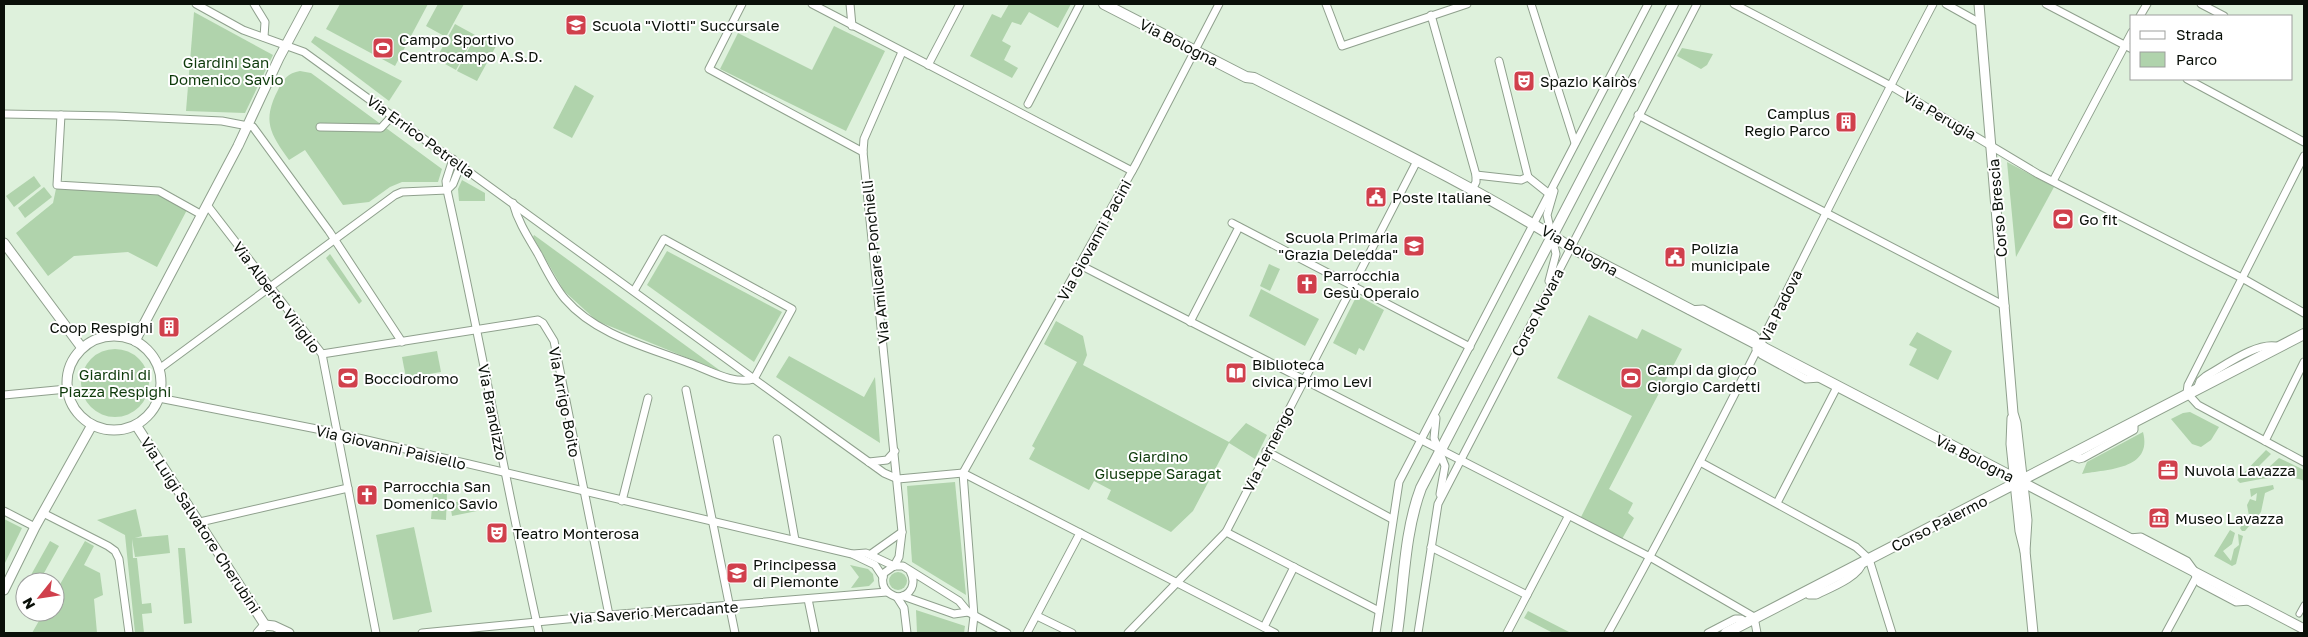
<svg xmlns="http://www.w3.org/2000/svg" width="2308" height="637" viewBox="0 0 2308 637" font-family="'Golos Text',sans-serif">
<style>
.green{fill:#b0d3ac}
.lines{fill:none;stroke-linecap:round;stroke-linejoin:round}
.pedestrian-casing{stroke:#8fa08d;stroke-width:7}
.minor-casing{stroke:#8fa08d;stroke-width:9}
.tertiary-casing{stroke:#8fa08d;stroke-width:11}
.secondary-casing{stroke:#8fa08d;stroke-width:12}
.pedestrian{stroke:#fff;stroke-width:5}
.minor{stroke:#fff;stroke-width:7}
.tertiary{stroke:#fff;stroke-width:9}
.secondary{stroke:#fff;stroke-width:10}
.labels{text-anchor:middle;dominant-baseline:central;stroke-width:4;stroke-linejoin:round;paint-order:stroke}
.poi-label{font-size:15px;fill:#0a1009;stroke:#fff;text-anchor:start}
.street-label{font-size:15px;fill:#0a1009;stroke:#fff}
.park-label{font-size:15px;fill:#0d3a0a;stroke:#fff}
</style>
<rect width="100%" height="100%" fill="#def1dc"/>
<!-- green -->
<g class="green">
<path d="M340 4H428L395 66 326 29Z"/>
<path d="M438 4H464L446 37 426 26Z"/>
<path d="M1009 4H1071L1058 28 1029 12 1021 25 1012 22 1002 41 1011 46 1004 60 1018 68 1012 78 970 56 992 14 1001 18Z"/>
<path d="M194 12 273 55 245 113 186 111Z"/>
<path d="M455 24 475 35 456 70 436 59Z"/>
<path d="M834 26 885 51 846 131 720 69 738 33 812 70Z"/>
<path d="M476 35 496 46 477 81 457 71Z"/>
<path d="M315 36 402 81 389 101 311 42Z"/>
<path d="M1682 48 1713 54 1707 65 1701 69 1677 56Z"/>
<path d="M300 71 311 73 442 169 438 182H402L390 187 369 202 343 205 305 150 289 160C270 133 262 121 278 90 283 79 288 73 300 71Z"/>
<path d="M575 85 594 96 572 138 553 128Z"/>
<path d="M2007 162 2054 187 2016 257Z"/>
<path d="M34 176 41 186 14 207 6 196Z"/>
<path d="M462 180 485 193V201H459L458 189Z"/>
<path d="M57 184 159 191 188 208 157 267 128 252 74 256 48 276 16 233 53 203Z"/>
<path d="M44 187 52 197 25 218 18 208Z"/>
<path d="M534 235 722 372 597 321 564 291 533 237Z"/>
<path d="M667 251 782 312 754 362 647 285Z"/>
<path d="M330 254 362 301 359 304 326 258Z"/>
<path d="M1269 264 1280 269 1270 291 1260 286Z"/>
<path d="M1261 289 1319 319 1305 346 1249 316Z"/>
<path d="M1357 295 1384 310 1364 351 1359 348 1356 355 1333 343Z"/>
<path d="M1589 315 1637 339 1642 329 1682 349 1609 489 1633 503 1628 513 1634 518 1622 539 1581 517 1632 416 1557 378Z"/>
<path d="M1056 321 1083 336 1087 355 1083 365 1229 442 1246 423 1267 435 1255 459 1229 443 1193 511 1171 532 1107 499 1111 490 1094 481 1089 490 1029 459 1035 448 1032 446 1077 362 1044 344Z"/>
<path d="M1917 332 1952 351 1938 380 1909 365 1917 349 1909 345Z"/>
<circle cx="115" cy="383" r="34"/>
<path d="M437 351 441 372 406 378 402 357Z"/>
<path d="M789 356 864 397 875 377 880 443 776 377Z"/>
<path d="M2190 412 2219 427 2211 440 2201 447 2192 444 2171 419 2183 413Z"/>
<path d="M2143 432C2153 470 2107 469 2082 474L2087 462Z"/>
<path d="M2266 450 2271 454 2252 473 2257 478 2279 458 2304 470V481C2285 472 2260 480 2240 483L2237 480Z"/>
<path d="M955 482 966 595 912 562 907 486Z"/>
<path d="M2273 485 2274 489 2265 493 2261 512 2245 531H2242L2240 528 2249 516 2247 505 2250 499 2256 501 2257 493 2251 497 2250 489Z"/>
<path d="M433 493H447L446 520 431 519Z"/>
<path d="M474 499 477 511 452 516 450 503Z"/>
<path d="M136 509 142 536 135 538 168 535 170 553 135 557 132 539 133 558H137L142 604 151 603 152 613 142 614 144 633H135L125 535 97 520Z"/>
<path d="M4 519 22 528 4 565Z"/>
<path d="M414 527 432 612 393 620 376 535Z"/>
<path d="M2230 530 2235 533 2232 544 2223 551 2231 561 2234 549 2239 545 2238 534 2243 536 2236 564 2232 566 2214 556Z"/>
<path d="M50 541 59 546 39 582H27Z"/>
<path d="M85 541 94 546 84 565 100 573 103 595 94 599 97 633H32L44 612H55V593Z"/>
<path d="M178 548H185L192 623 184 624Z"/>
<path d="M850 565 868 569 873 574 874 581 869 586 851 588 859 577Z"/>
<circle cx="898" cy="581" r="9"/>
<path d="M916 610 965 626 964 633H917Z"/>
<path d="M1528 611 1571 633H1553L1524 618Z"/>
</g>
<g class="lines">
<!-- pedestrian casing -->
<g class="pedestrian-casing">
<path id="pedestrian" d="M2299 614 2304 605"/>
</g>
<!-- minor casing -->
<g class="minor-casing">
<g id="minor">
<path d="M196 4 243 30 304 52 827 432 884 473 898 479"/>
<path d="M254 4 265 22 264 37"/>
<path d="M742 4 709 69 863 152"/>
<path d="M812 4 1132 171"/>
<path d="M850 4 852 26"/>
<path d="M1326 4 1342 46 1467 4"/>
<path d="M1531 4 1575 143"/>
<path d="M1734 4 1891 86 2038 174 2242 278 2304 313"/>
<path d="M1946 4 1980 23"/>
<path d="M2046 4 2132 49"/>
<path d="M2201 4 2224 16"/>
<path d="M1431 15 1476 175V182L1472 190"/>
<path d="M2140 16 2147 4"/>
<path d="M1499 61 1528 177"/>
<path d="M928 65 960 4"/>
<path d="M2187 79 2304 142"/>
<path d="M1028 104 1080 4"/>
<path d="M4 114 115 116 222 121 253 127 329 231 402 342"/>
<path d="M61 115 57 185 159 191 202 215"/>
<path d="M1638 115 2005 306"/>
<path d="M320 127 381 128 393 115"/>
<path d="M2304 156 2188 385 2187 393 2198 405 2304 462"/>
<path d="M453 159 446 181 447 190C480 337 506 486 539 633"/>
<path d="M1476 175 1521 180 1528 177"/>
<path d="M1528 177 1548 193"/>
<path d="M2053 181 2132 32"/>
<path d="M513 203C518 222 528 237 538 254 546 269 554 286 565 299 596 335 647 347 689 363 709 370 733 385 754 379L792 309 664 239 634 291"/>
<path d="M207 205 322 354 376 633"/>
<path d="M1232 223 1470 347"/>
<path d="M1080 265 1650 557 1754 617 1757 633"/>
<path d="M1549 281 1556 254 1547 215 1554 191"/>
<path d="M1689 310 1703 309 1754 335 1764 346"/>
<path d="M1190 322 1239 227"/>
<path d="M1756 349 1762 355 1806 379 1820 378"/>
<path d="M322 354 538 320 543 323 554 341 609 615"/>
<path d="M159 369 395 195 402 192 447 190 453 184 461 164"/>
<path d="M2197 389 2200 381 2206 376C2224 366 2259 340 2279 347"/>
<path d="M686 390 735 633"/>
<path d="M4 395 67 389"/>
<path d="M159 398 337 433 852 554 875 565 883 577"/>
<path d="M1436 418 1434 438 1445 466 1440 494"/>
<path d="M777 439 795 540"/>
<path d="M2265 441 2304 362"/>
<path d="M1266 451 1392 519"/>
<path d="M2070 455 2079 459 2083 458 2134 430V422"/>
<path d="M869 462 887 460 895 451"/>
<path d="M1700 462 1856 547 1869 559 1892 633"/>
<path d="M963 473 1136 164 1219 4"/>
<path d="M963 473 1275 633"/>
<path d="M963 473 974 616 972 633"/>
<path d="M898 479 963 473"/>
<path d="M622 501 648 398"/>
<path d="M1777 503 1837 387"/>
<path d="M4 511 35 527"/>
<path d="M43 513 108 546 115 551 119 559 129 633"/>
<path d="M200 522 348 488"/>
<path d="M1226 532 1379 611"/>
<path d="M2129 538 2141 537 2187 561 2195 572"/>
<path d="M1431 547 1527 595"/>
<path d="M853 554 866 553 894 566"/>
<path d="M871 554 902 532"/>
<path d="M894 566 899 557 902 532 863 152 864 139 902 52"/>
<path d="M910 571C917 584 911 596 897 597 885 593 880 585 884 573L894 566H903L959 601 968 612 1007 633"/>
<path d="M2193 571 2200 583 2236 602 2250 601"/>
<path d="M1807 592 1809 595H1816C1828 589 1861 576 1862 563"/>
<path d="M903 596 954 614 968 612"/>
<path d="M897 597 904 608 907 633"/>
<path d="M808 599 815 633"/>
<path d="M1037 616 1072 633"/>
<path d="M1264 627 1294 567"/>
<path d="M422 633 609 615 887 592"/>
<path d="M1027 633 1080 533"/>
<path d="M1128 633 1226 532 1417 161"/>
<path d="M1376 633 1399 482 1648 4"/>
<path d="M1418 633 1438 504 1697 4"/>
<path d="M1507 633 1568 517"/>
<path d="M1608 633C1723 427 1823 213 1933 4"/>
<path d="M1708 633 1735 619H1741L1747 623"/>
<path d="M2166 633 2198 574"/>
</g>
</g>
<!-- tertiary casing -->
<g class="tertiary-casing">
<g id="tertiary">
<path d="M1979 4 2013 413 2016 423 2027 520 2025 551"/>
<path d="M4 243 82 348"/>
<circle cx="114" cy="383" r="47"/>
<path d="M135 341 238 146 279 58 308 4"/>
<path d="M2012 418 2011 444 2020 531 2025 551 2033 633"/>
<path d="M136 425 265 625"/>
<path d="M2020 481 2304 629"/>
<path d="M4 590 35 527 92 425"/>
<path d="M258 633 265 625 274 626 289 633"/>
</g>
</g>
<!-- secondary casing -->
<g class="secondary-casing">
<g id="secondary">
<path d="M1104 4 1246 77 1254 78C1360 132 1469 183 1570 247L2020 481"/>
<path d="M1397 633C1404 586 1404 533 1421 488L1673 4"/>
<path d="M1726 633 2304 334"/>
</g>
</g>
<!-- pedestrian -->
<use href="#pedestrian" class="pedestrian"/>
<!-- minor -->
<use href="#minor" class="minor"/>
<!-- tertiary -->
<use href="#tertiary" class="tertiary"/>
<!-- secondary -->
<use href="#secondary" class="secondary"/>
</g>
<!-- icons -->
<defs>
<g id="school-square" transform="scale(1.125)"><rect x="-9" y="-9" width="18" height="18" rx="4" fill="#d0404c" stroke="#fff"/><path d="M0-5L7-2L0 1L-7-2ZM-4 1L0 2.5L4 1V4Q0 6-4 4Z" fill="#fff"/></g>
<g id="stadium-square" transform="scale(1.125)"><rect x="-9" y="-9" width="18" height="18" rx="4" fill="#d0404c" stroke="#fff"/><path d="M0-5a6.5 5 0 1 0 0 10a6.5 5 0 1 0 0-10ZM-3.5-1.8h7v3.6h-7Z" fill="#fff"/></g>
<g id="theatre-square" transform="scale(1.125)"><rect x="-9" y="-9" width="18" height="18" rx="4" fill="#d0404c" stroke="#fff"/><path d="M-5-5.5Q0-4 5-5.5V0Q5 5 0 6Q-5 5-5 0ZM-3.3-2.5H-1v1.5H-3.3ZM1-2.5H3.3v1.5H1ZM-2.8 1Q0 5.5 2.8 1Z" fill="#fff"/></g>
<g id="building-square" transform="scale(1.125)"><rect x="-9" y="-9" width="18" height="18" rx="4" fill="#d0404c" stroke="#fff"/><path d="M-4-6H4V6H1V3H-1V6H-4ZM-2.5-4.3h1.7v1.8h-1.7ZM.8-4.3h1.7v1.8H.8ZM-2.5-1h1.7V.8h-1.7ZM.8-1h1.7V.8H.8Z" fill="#fff"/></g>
<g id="civic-square" transform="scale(1.125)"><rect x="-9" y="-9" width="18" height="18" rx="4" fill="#d0404c" stroke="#fff"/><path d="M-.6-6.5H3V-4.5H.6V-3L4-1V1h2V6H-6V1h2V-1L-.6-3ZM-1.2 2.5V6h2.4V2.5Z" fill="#fff"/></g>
<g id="church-square" transform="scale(1.125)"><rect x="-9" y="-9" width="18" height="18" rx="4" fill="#d0404c" stroke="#fff"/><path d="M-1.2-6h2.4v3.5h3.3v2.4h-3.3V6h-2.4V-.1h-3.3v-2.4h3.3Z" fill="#fff"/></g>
<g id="library-square" transform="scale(1.125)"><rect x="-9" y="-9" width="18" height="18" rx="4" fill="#d0404c" stroke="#fff"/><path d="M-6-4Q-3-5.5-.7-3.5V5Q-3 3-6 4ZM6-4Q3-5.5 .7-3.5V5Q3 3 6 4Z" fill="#fff"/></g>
<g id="office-square" transform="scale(1.125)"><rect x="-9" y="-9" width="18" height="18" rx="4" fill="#d0404c" stroke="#fff"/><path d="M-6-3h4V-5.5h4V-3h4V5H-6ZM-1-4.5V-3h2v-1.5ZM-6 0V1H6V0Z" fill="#fff"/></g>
<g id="museum-square" transform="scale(1.125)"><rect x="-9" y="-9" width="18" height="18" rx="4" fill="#d0404c" stroke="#fff"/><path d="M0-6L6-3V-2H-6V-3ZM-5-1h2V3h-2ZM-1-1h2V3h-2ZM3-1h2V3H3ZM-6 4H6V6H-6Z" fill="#fff"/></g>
</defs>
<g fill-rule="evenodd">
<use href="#school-square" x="576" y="25"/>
<use href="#stadium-square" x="383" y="48"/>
<use href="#theatre-square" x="1524" y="81"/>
<use href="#building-square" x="1846" y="122"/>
<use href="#civic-square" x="1376" y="197"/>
<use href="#stadium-square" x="2063" y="219"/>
<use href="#school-square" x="1414" y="246"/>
<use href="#civic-square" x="1675" y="257"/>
<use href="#church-square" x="1307" y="284"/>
<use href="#building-square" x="169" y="327"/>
<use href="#library-square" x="1236" y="373"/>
<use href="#stadium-square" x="348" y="378"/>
<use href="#stadium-square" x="1631" y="378"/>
<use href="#office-square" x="2168" y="470"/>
<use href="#church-square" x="367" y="495"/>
<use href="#museum-square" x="2159" y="518"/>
<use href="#theatre-square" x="497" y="533"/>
<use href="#school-square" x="737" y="573"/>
</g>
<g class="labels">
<!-- poi labels -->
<g class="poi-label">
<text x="592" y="25">Scuola "Viotti" Succursale</text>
<text x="399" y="39">Campo Sportivo<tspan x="399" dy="17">Centrocampo A.S.D.</tspan></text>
<text x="1540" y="81">Spazio Kairòs</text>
<text x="1830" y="113" text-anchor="end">Camplus<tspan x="1830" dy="17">Regio Parco</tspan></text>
<text x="1392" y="197">Poste Italiane</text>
<text x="2079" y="219">Go fit</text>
<text x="1398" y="237" text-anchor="end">Scuola Primaria<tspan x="1398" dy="17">"Grazia Deledda"</tspan></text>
<text x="1691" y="248">Polizia<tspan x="1691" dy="17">municipale</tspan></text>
<text x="1323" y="275">Parrocchia<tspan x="1323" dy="17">Gesù Operaio</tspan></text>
<text x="153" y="327" text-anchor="end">Coop Respighi</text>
<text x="1252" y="364">Biblioteca<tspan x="1252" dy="17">civica Primo Levi</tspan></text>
<text x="1647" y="369">Campi da gioco<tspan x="1647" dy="17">Giorgio Cardetti</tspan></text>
<text x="364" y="378">Bocciodromo</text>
<text x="2184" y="470">Nuvola Lavazza</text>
<text x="383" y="486">Parrocchia San<tspan x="383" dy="17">Domenico Savio</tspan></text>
<text x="2175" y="518">Museo Lavazza</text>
<text x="513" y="533">Teatro Monterosa</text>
<text x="753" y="564">Principessa<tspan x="753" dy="17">di Piemonte</tspan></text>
</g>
<!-- street labels -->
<g class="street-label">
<text transform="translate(1179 42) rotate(27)">Via Bologna</text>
<text transform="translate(1940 115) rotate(30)">Via Perugia</text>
<text transform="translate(421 136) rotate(36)">Via Errico Petrella</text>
<text transform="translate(1997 208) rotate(-95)">Corso Brescia</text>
<text transform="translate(1094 240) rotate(-61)">Via Giovanni Pacini</text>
<text transform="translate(1580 250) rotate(30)">Via Bologna</text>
<text transform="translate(875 262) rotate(-96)">Via Amilcare Ponchielli</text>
<text transform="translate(277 297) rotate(53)">Via Alberto Viriglio</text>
<text transform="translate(1780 306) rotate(-64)">Via Padova</text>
<text transform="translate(1537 312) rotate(-63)">Corso Novara</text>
<text transform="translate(565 402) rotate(79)">Via Arrigo Boito</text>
<text transform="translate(493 412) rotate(79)">Via Brandizzo</text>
<text transform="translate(391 447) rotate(13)">Via Giovanni Paisiello</text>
<text transform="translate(1268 449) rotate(-63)">Via Ternengo</text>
<text transform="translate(1975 458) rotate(27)">Via Bologna</text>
<text transform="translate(1939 523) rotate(-27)">Corso Palermo</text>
<text transform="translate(201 525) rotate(57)">Via Luigi Salvatore Cherubini</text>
<text transform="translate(654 612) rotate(-4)">Via Saverio Mercadante</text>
</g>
<!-- park labels -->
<g class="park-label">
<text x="226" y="62">Giardini San<tspan x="226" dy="17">Domenico Savio</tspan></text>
<text x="115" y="374">Giardini di<tspan x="115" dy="17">Piazza Respighi</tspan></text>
<text x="1158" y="456">Giardino<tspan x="1158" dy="17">Giuseppe Saragat</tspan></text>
</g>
</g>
<!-- border -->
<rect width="2308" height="637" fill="none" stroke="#0a1009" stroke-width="10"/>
<!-- legend -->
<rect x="2130" y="15" width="162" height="65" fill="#ffffff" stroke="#9d9f9d"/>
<rect x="2140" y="31" width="25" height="8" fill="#ffffff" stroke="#9d9f9d"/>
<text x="2176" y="40" font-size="15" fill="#0a1009">Strada</text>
<rect x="2140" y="52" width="25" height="15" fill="#b0d3ac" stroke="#9d9f9d"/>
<text x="2176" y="65" font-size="15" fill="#0a1009">Parco</text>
<!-- north arrow -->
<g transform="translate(40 597) rotate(240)"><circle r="24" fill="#ffffff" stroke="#9d9f9d"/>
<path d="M0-4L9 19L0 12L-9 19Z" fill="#d0404c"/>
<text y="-8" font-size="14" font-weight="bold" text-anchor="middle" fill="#0a1009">N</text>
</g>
</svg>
